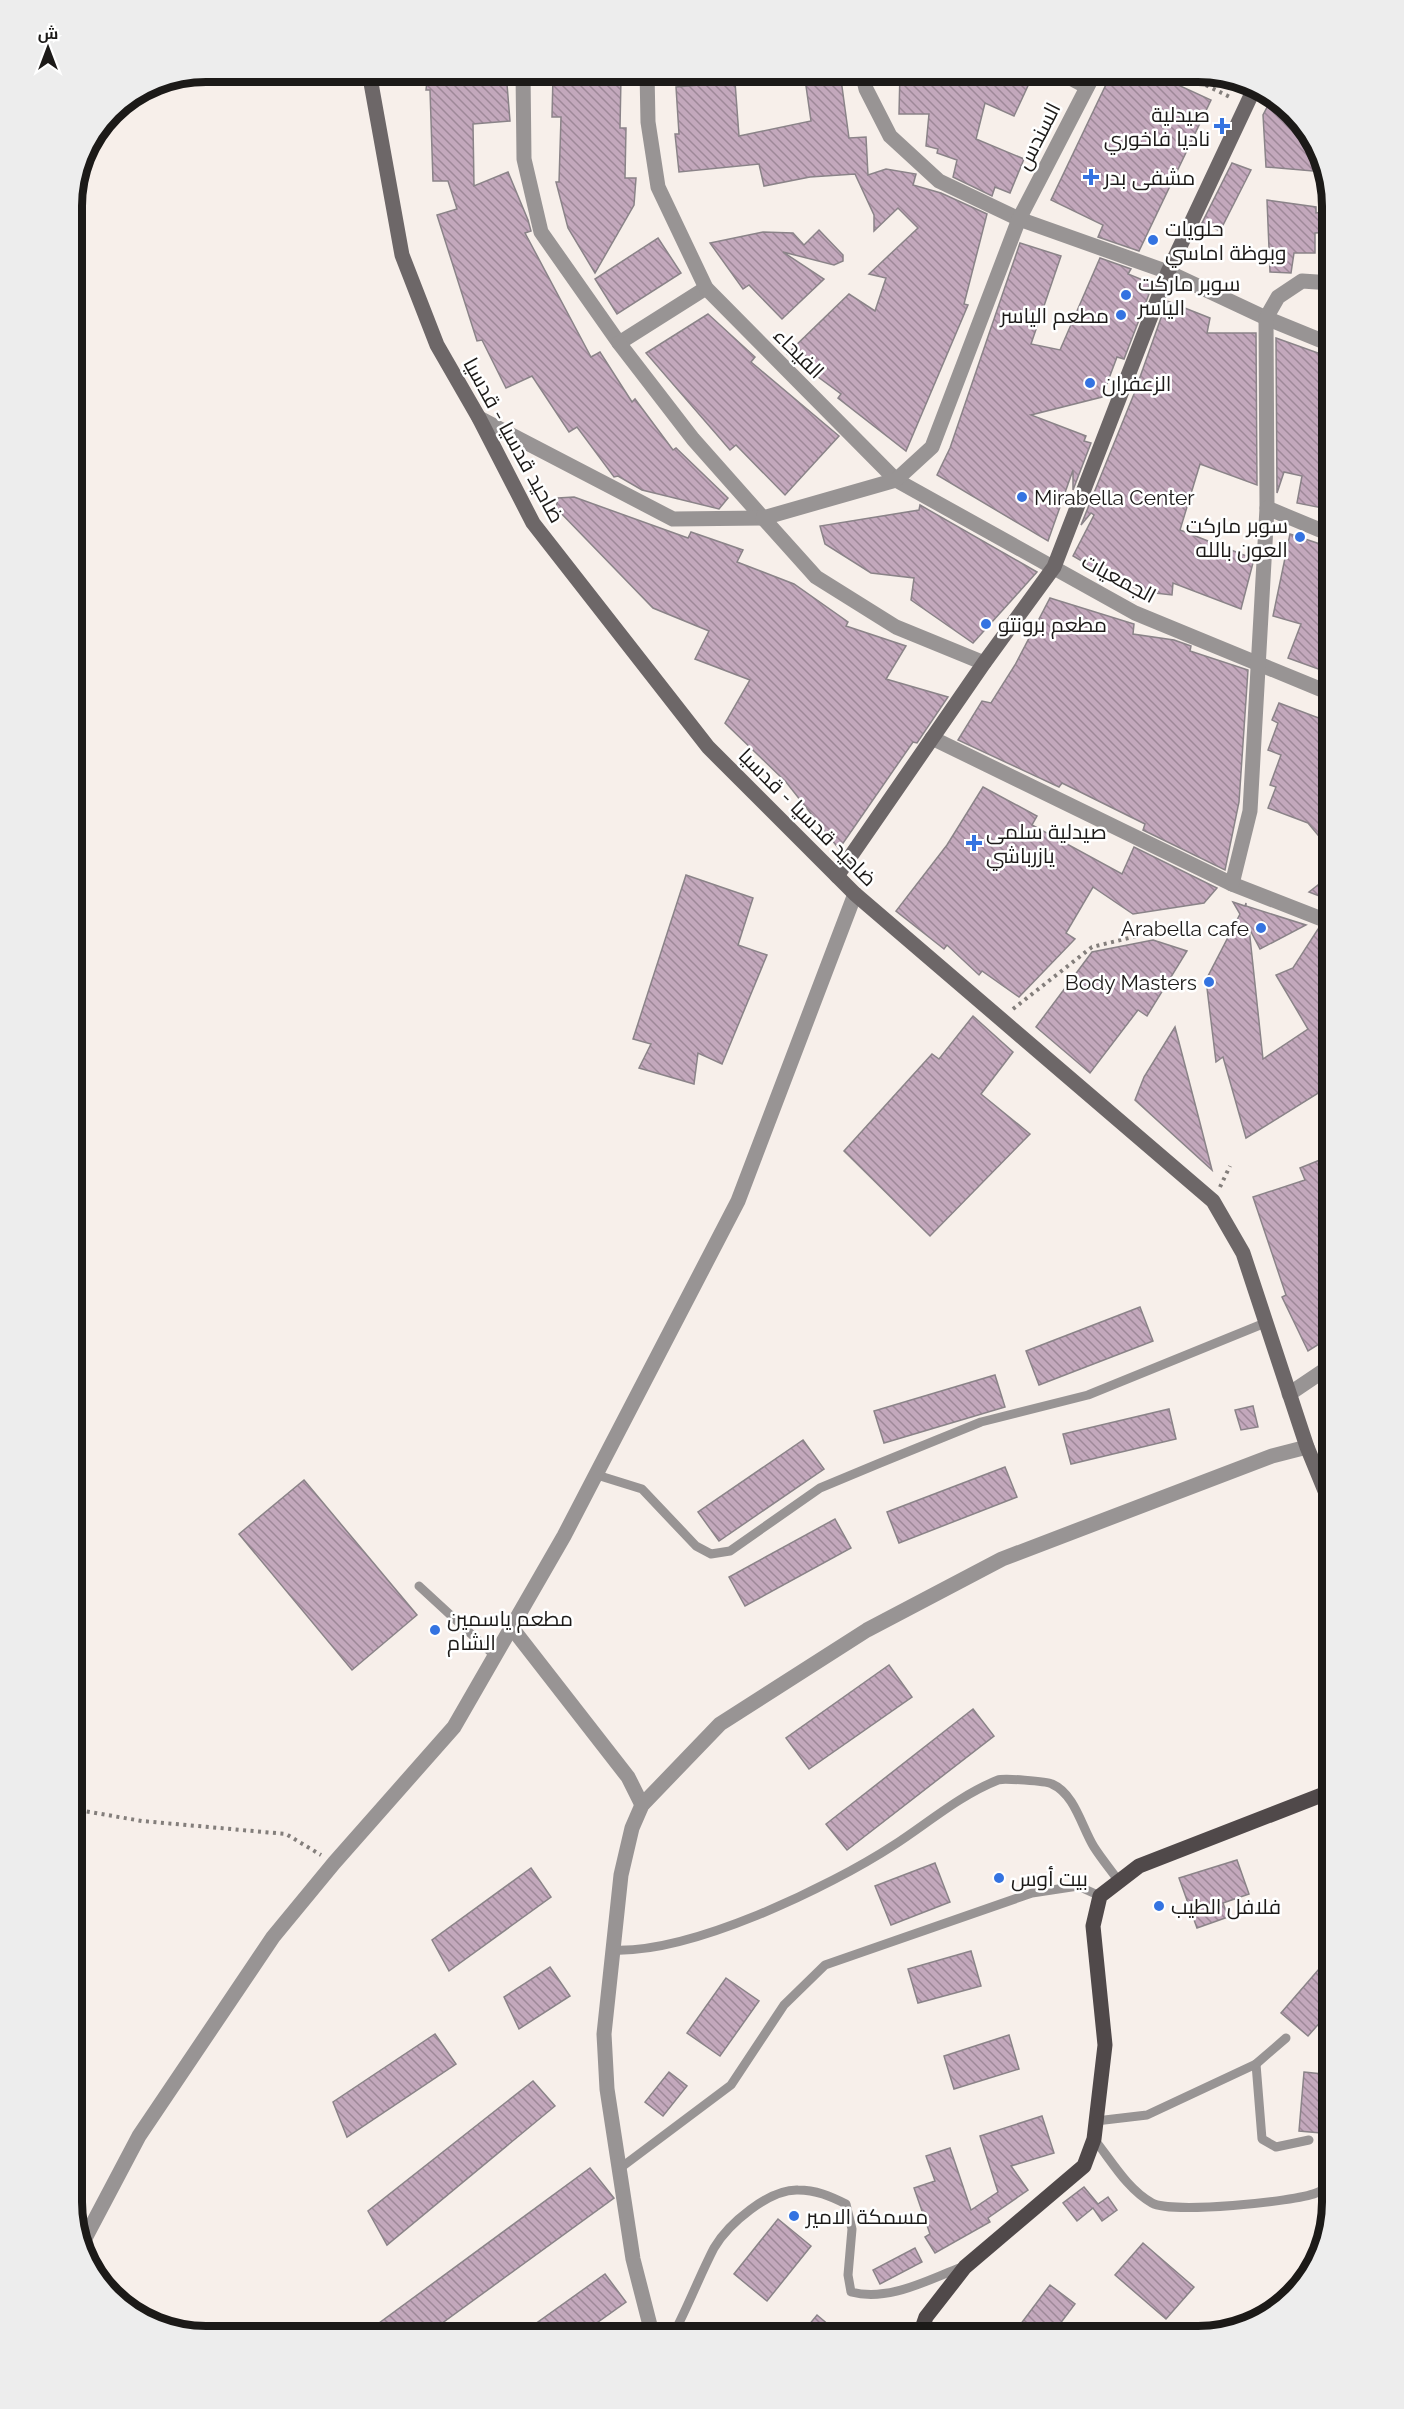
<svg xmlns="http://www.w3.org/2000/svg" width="1404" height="2409" viewBox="0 0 1404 2409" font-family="Raleway,Cairo,sans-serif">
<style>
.building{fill:url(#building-back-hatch);stroke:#8a8388;stroke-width:1.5}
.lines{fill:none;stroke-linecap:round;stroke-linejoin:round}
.path{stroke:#837e7b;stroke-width:4;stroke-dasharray:3 4.5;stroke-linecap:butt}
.lane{stroke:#989494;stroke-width:9}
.street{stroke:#989494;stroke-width:15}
.secondary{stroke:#6d6768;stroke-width:15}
.primary{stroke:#50494a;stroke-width:15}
.poi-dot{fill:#3473e1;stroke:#fff;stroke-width:2}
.labels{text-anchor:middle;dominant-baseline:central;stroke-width:5;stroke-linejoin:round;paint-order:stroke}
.poi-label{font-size:21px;fill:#1c1a18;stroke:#fff;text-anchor:start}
.street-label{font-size:21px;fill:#1c1a18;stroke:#fff}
.rim{fill:none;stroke:#1c1a18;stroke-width:8}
</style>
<defs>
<pattern id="building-back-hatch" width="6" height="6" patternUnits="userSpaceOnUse" patternTransform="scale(1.5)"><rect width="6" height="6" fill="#c3a8bc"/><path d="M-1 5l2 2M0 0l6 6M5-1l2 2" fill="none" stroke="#9e8898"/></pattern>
</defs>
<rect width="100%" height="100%" fill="#f7efea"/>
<!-- building -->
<g class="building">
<path d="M428 72H506L510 121 473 124 474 186 508 172 528 220 531 231 525 233 591 357 600 352 632 402 635 399 673 450 676 448 728 498 719 509 642 490 618 476 614 477 577 427 569 432 532 376 506 388 482 340 477 341 437 215 457 209 448 181H433L430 90H426Z"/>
<path d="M804 72H840L849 138 866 137 868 175 886 169 916 174 913 185 941 193 987 214 964 304 968 305 906 451 838 398 841 394 787 354 849 294 875 311 886 278 869 274 918 228 898 208 874 231V215L855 174 810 177 764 186 759 164 679 172 675 134H679L676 87 735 82 739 136 811 121Z"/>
<path d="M900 72H1023L1032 77 1014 116 985 103 976 139 1024 159 1010 193 995 187 992 196 953 177 957 160 937 153 938 149 926 146 929 114H899Z"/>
<path d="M1112 72H1150L1211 100 1139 251 1098 237 1103 225 1051 200Z"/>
<path d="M553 76 621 77 620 128H626L625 178H636L634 205 595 273 568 228 556 182H559L561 117H552Z"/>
<path d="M1273 96 1318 147 1324 172 1266 167 1263 115Z"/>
<path d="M1232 163 1251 170 1220 231 1202 223Z"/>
<path d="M1267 200 1316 207V213L1332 211V232L1315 233V253H1294L1291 273 1270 272Z"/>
<path d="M819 230 843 255V261L834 265 783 252 824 279 782 319 749 285 743 289 710 243 763 232 793 233 804 245Z"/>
<path d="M658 238 681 273 617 314 595 279Z"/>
<path d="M1020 243 1061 256 1031 344 1060 350 1100 258 1131 269 1128 274 1150 283 1146 293 1149 294 1124 359 1117 357 1102 397 1031 415 1086 436 1084 441 1091 443 1073 490V470L1048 541 937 475 950 448Z"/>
<path d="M1167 301 1210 318 1207 333H1256L1257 485 1200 464 1180 530 1254 559 1241 609 1173 583 1172 595 1146 592 1086 568 1087 564 1073 556 1094 515 1091 513 1081 525 1134 394Z"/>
<path d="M708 314 755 357 751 362 839 436 785 495 736 445 730 450 646 353Z"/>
<path d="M1276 338 1332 358V474L1322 508 1297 503 1302 476 1284 472 1277 493Z"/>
<path d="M574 497 688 538 691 532 743 550 737 562 794 584 848 622 846 626 906 646 886 679 948 697 917 743 913 742 839 849 786 782 725 723 750 680 695 659 709 631 653 608 556 508 558 498Z"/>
<path d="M920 505 1037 572 973 643 911 600 914 578 871 573 825 544 820 526 919 510Z"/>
<path d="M1290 534 1329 547 1322 559 1332 563V674L1288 658 1301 624 1273 616Z"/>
<path d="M1050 598 1134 624 1133 634 1174 640 1191 646 1190 651 1248 670 1239 802 1225 870 1143 830 1145 824 1062 783 1059 787 958 740 982 701 991 703 1015 665Z"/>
<path d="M1279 703 1332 723V852L1308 823 1268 808 1276 787 1270 785 1281 755 1268 750 1278 723 1272 720Z"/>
<path d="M983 787 1037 816 1032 825 1122 874 1134 847 1217 888 1204 903 1133 914 1093 887 1066 933 1075 939 1019 997 982 971 979 975 947 945 944 949 896 911 947 845Z"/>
<path d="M1332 874V901L1309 892Z"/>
<path d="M686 875 753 898 738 945 767 955 722 1064 698 1053 694 1084 639 1068 651 1044 633 1039Z"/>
<path d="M1233 902 1245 906 1246 903V906L1306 925 1260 949 1249 928 1263 1059 1308 1029 1276 975 1293 968 1318 929 1332 933V1077L1328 1087 1246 1138 1223 1057 1216 1062 1206 980 1240 914Z"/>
<path d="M1153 940 1187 951 1147 1016 1138 1010 1090 1073 1036 1027 1092 952Z"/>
<path d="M973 1016 1013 1052 981 1094 1030 1134 930 1236 844 1151 932 1054 939 1059Z"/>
<path d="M1175 1027 1200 1123 1212 1170 1135 1100 1144 1077Z"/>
<path d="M1332 1155V1336L1308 1351 1282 1297 1286 1295 1253 1197 1305 1180 1300 1168Z"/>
<path d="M1140 1307 1153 1341 1039 1385 1026 1351Z"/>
<path d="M995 1375 1005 1407 884 1443 874 1411Z"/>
<path d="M1253 1406 1258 1427 1241 1430 1235 1410Z"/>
<path d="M1169 1409 1176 1439 1071 1464 1063 1434Z"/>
<path d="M803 1440 824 1469 719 1541 698 1512Z"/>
<path d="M1005 1467 1017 1497 899 1543 887 1512Z"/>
<path d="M304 1480 417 1615 352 1670 239 1534Z"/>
<path d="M835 1519 851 1548 745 1606 729 1577Z"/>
<path d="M889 1665 912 1697 809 1769 786 1738Z"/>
<path d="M973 1709 994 1736 847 1850 826 1824Z"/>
<path d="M1237 1860 1249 1894 1223 1903 1228 1917 1197 1928 1179 1878Z"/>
<path d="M935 1863 950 1902 891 1925 875 1886Z"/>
<path d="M531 1868 551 1897 449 1971 432 1940Z"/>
<path d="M971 1951 981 1986 918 2003 908 1969Z"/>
<path d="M1332 1954V2009L1308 2036 1281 2013Z"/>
<path d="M550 1967 570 1996 519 2029 504 1997Z"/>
<path d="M726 1978 759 2001 720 2056 687 2033Z"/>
<path d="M435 2034 456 2064 347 2137 333 2102Z"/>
<path d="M1009 2035 1019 2069 954 2089 944 2056Z"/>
<path d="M669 2072 687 2086 663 2116 645 2102Z"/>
<path d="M1304 2072 1332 2075V2134L1299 2131Z"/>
<path d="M533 2081 555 2106 387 2245 368 2211Z"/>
<path d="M1042 2116 1054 2153 1011 2166 1028 2190 988 2218 990 2222 935 2253 925 2237 930 2234 914 2188 935 2181 926 2156 950 2148 971 2210 998 2192 980 2136Z"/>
<path d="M590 2168 614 2198 423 2337H360Z"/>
<path d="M1084 2187 1098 2204 1108 2197 1117 2210 1102 2221 1093 2208 1077 2221 1063 2203Z"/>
<path d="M778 2219 811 2246 767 2301 734 2274Z"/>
<path d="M1143 2243 1194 2287 1166 2319 1115 2275Z"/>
<path d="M915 2248 922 2262 880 2284 873 2270Z"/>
<path d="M605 2274 626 2302 577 2337H517Z"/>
<path d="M1050 2285 1075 2304 1050 2337H1028L1017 2329Z"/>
<path d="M817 2315 843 2337H799Z"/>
</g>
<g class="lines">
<!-- path -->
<g class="path">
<path d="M1179 72 1232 98"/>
<path d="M1013 1009 1092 947 1137 936"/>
<path d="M1220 1187 1230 1166"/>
<path d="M72 1809 142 1821 286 1834 321 1855"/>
</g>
<!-- lane -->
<g class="lane">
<path d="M597 1475 642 1489 696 1546 711 1554 730 1551 820 1488 880 1463 981 1422 1088 1395 1265 1323"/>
<path d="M419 1586 495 1656"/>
<path d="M612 1950C690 1954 828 1888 894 1845 928 1823 960 1795 998 1780 1003 1778 1046 1781 1052 1784 1075 1794 1082 1828 1094 1847 1101 1858 1110 1869 1118 1880"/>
<path d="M1256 2064 1262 2139 1276 2147 1309 2140"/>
<path d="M1096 2121 1147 2115 1256 2064 1286 2038"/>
<path d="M1094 2139C1111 2160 1127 2189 1152 2203 1171 2214 1294 2202 1316 2193 1321 2191 1327 2187 1332 2185"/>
<path d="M619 2169 731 2085 784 2005 825 1965 1032 1893 1078 1886 1100 1896"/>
<path d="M668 2337 675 2331C689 2304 700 2275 714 2248 728 2224 769 2189 798 2190 816 2190 830 2196 846 2204L852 2229 848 2275 851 2292C889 2302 927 2280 962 2267"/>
</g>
<!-- street -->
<g class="street">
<path d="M523 72 524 159 541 232 619 343 706 288"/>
<path d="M647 72 648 122 658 187 706 288 896 480 1135 613 1332 694"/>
<path d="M862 72 866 89 890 136 939 181 1019 219 1168 272 1266 318 1332 345"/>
<path d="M1059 72 1087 87"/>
<path d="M619 343 693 439 763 518"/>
<path d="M479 418 673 519 763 518"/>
<path d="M1267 508 1266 318 1278 297 1302 281 1332 283"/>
<path d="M984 663 896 627 816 577 763 518 896 480 932 447 1019 219 1095 72"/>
<path d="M932 738 1232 884 1332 923"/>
<path d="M1232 884 1250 811 1267 508 1332 535"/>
<path d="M1289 1394 1332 1365"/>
<path d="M512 1628 628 1777 642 1805"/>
<path d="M82 2244 139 2136 273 1937 334 1863 454 1727 564 1536 738 1201 855 894"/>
<path d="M653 2337 633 2259 607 2089 604 2034 621 1875 632 1828 642 1805 720 1724 867 1630 1002 1559 1272 1456 1307 1447"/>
</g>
<!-- secondary -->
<g class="secondary">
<path d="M369 72 402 255 437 345 479 418 533 523 708 747 855 894 1213 1201 1243 1253 1307 1447 1332 1508"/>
<path d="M837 876 984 663 1054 567 1168 272 1254 89"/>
</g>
<!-- primary -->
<path class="primary" d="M919 2337 926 2317 965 2267 1084 2166 1094 2139 1105 2045 1093 1926 1100 1896 1139 1866 1332 1791"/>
</g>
<!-- markers -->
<g class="poi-dot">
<path d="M1219 117h6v6h6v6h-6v6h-6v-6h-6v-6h6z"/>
<path d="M1088 168h6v6h6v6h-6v6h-6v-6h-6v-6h6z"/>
<circle cx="1153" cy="240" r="6"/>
<circle cx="1126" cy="295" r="6"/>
<circle cx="1121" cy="315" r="6"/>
<circle cx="1090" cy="383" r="6"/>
<circle cx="1022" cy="497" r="6"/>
<circle cx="1300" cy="537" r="6"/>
<circle cx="986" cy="624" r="6"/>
<path d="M971 834h6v6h6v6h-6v6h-6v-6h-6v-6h6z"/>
<circle cx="1261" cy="928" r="6"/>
<circle cx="1209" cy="982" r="6"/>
<circle cx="435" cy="1630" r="6"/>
<circle cx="999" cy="1878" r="6"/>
<circle cx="1159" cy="1906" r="6"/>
<circle cx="794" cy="2216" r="6"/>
</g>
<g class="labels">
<!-- poi labels -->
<g class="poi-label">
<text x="1210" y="114" text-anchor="end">صيدلية<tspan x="1210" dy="24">ناديا فاخوري</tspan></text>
<text x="1104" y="177">مشفى بدر</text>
<text x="1165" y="228">حلويات<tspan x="1165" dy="24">وبوظة اماسي</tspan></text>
<text x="1138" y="283">سوبر ماركت<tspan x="1138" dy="24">الياسر</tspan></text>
<text x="1109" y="315" text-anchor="end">مطعم الياسر</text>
<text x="1102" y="383">الزعفران</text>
<text x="1034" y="497">Mirabella Center</text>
<text x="1288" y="525" text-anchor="end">سوبر ماركت<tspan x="1288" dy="24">العون بالله</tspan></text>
<text x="998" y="624">مطعم برونتو</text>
<text x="986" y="831">صيدلية سلمى<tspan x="986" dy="24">يازرباشي</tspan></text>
<text x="1249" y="928" text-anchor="end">Arabella cafe</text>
<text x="1197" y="982" text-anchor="end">Body Masters</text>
<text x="447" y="1618">مطعم ياسمين<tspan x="447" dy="24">الشام</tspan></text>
<text x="1011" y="1878">بيت أوس</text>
<text x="1171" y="1906">فلافل الطيب</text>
<text x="806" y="2216">مسمكة الامير</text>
</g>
<!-- street labels -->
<g class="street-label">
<text transform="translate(1038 136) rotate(-63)">السندس</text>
<text transform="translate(799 353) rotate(45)">الفيحاء</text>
<text transform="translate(514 440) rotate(61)">ضاحيد قدسيا - قدسيا</text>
<text transform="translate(1119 578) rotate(28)">الجمعيات</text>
<text transform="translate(808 817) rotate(45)">ضاحيد قدسيا - قدسيا</text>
</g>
</g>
<!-- crop -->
<path d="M0 0H1404V2409H0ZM206 82H1198A124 124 0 0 1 1322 206V2202A124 124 0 0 1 1198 2326H206A124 124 0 0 1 82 2202V206A124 124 0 0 1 206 82Z" fill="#ededed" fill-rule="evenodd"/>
<path class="rim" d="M206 82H1198A124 124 0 0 1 1322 206V2202A124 124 0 0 1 1198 2326H206A124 124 0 0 1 82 2202V206A124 124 0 0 1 206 82Z"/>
<!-- north arrow -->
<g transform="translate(48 48)" stroke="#ffffff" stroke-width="4.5" paint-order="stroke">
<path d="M0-4.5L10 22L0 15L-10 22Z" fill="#1c1a18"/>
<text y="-9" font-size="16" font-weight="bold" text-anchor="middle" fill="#1c1a18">ش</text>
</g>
</svg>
